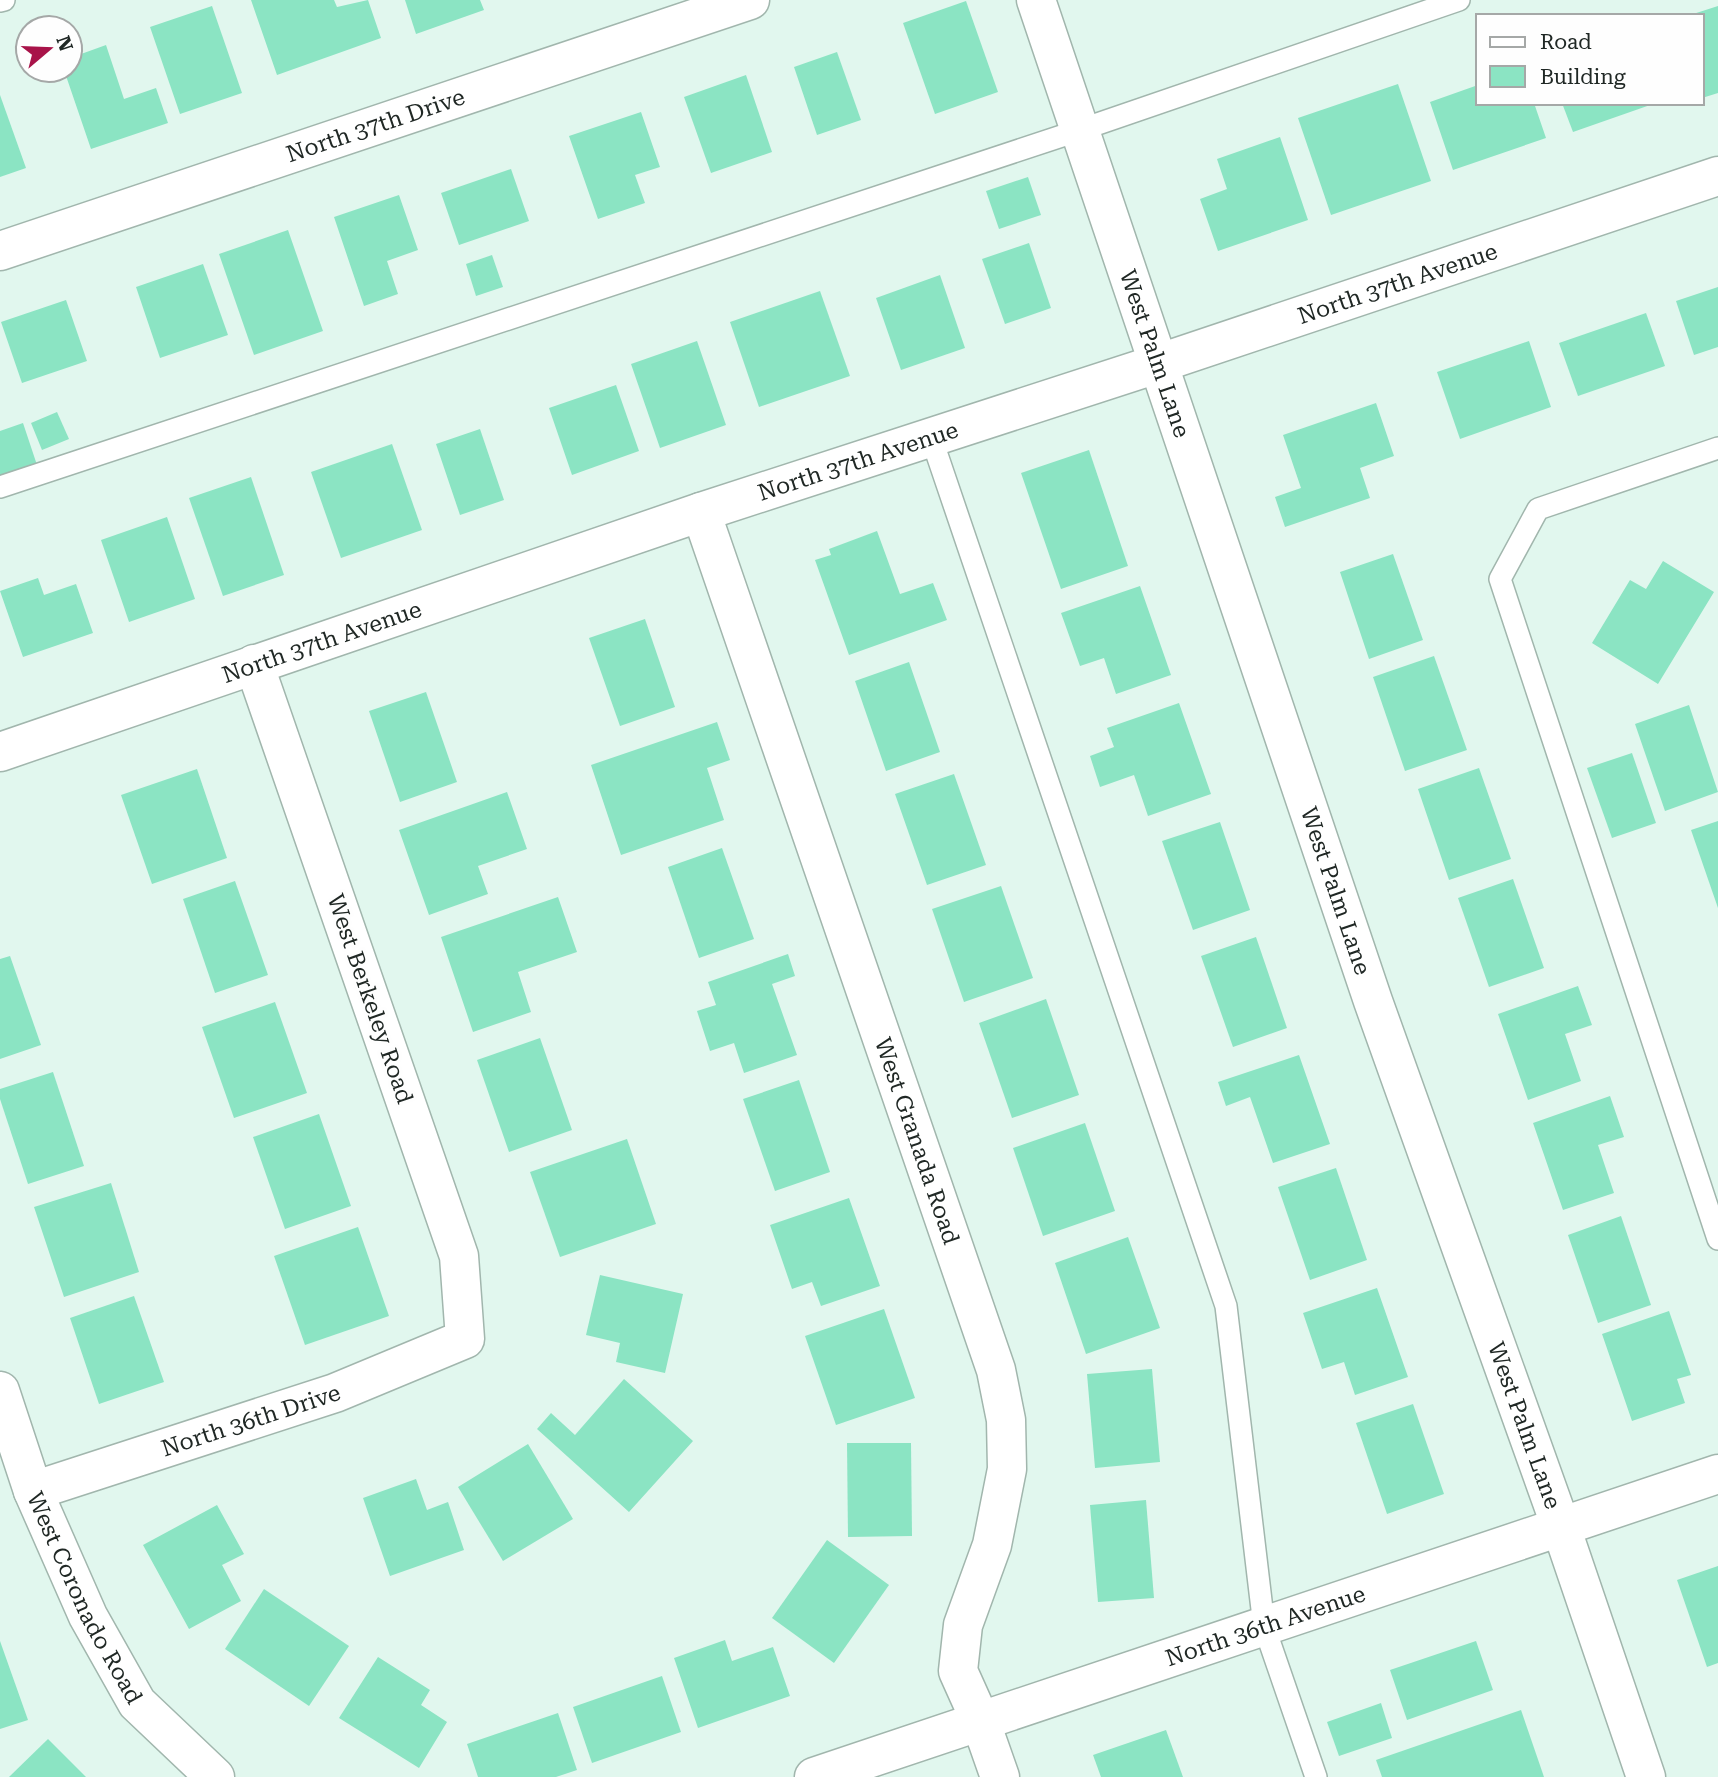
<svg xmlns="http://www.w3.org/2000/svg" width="1718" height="1777" viewBox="0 0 1718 1777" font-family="'Roboto Serif',serif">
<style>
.building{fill:#8be4c3}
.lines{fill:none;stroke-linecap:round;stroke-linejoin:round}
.lane-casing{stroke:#a1b6ad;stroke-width:24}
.street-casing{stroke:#a1b6ad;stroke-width:41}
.lane{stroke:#fff;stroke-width:21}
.street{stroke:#fff;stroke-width:38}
.labels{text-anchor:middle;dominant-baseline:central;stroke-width:7;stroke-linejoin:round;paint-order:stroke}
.street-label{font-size:23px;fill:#202825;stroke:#fefefe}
</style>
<rect width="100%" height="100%" fill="#e1f7ee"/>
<!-- building -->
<g class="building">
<path d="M251 0H334L337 7 368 0 381 38 277 75Z"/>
<path d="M405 0H480L484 10 416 34Z"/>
<path d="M966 1 998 92 935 114 903 23Z"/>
<path d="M212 6 242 93 180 114 150 27Z"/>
<path d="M1718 6V93L1702 98V16L1690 15Z"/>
<path d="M106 45 124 99 156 88 168 123 91 149 64 70H70V58Z"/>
<path d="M837 52 861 120 817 135 794 67Z"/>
<path d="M746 75 772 152 711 173 684 97Z"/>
<path d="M1398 84 1431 181 1331 215 1298 118Z"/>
<path d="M1478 85V103H1534L1546 138 1453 170 1430 102Z"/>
<path d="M0 95 26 168 0 177Z"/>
<path d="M1562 103H1653V104L1573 132Z"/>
<path d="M641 112 660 167 635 175 645 203 598 219 569 136Z"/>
<path d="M1280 137 1308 220 1218 251 1200 199 1227 189 1217 159Z"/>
<path d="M511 169 529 221 459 245 441 193Z"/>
<path d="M1028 177 1041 215 999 229 986 191Z"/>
<path d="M399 195 418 250 387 261 398 294 364 306 334 217Z"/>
<path d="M288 230 323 331 254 355 219 254Z"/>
<path d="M1029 243 1051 308 1005 324 982 259Z"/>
<path d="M492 255 503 287 476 296 466 264Z"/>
<path d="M203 264 228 335 160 358 136 287Z"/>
<path d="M940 275 965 348 901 370 876 298Z"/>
<path d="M1718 287V347L1694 355 1676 301Z"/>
<path d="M820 291 850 376 759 407 730 322Z"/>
<path d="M66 300 87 361 22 383 1 322Z"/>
<path d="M1646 313 1665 366 1578 396 1559 343Z"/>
<path d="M697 341 726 425 660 448 631 364Z"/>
<path d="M1529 341 1551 407 1460 439 1437 372Z"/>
<path d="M616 385 639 451 572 475 549 408Z"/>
<path d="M1376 403 1394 456 1360 468 1370 498 1285 527 1275 497 1301 488 1283 435Z"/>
<path d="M57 412 69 439 42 450 31 423Z"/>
<path d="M23 423 38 468 0 481V431Z"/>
<path d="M480 429 504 500 460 515 436 444Z"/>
<path d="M392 444 422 530 341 558 311 472Z"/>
<path d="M1089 450 1128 566 1061 589 1021 473Z"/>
<path d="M251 477 284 575 223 596 189 498Z"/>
<path d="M167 517 195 599 129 622 101 540Z"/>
<path d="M877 531 900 594 933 583 947 620 849 655 815 560 831 555 829 549Z"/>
<path d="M1393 554 1423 640 1369 659 1340 572Z"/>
<path d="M1663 561 1714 592 1658 684 1592 643 1630 580 1646 589Z"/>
<path d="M38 578 44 595 76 584 93 633 23 657 0 591Z"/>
<path d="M1140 586 1171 675 1116 694 1104 658 1080 666 1061 613Z"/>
<path d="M645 619 675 707 620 726 589 638Z"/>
<path d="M1434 656 1467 750 1405 771 1373 677Z"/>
<path d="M909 662 940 752 886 771 855 681Z"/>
<path d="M426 692 457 782 400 802 369 711Z"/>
<path d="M1179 703 1211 794 1148 816 1134 775 1100 787 1090 756 1114 747 1107 728Z"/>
<path d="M1689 705 1718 792 1665 811 1635 724Z"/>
<path d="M717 722 730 760 707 768 724 820 621 855 591 765Z"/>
<path d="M1632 753 1656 823 1612 838 1587 768Z"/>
<path d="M1479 768 1511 859 1449 880 1418 789Z"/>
<path d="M197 769 227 858 152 884 121 795Z"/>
<path d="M954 774 986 865 927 885 895 794Z"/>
<path d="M507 792 527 849 478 866 488 894 429 915 399 830Z"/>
<path d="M1718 821V908L1691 830Z"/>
<path d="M1220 822 1250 910 1193 930 1162 841Z"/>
<path d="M722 848 754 939 699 958 668 867Z"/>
<path d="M1513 879 1544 968 1489 987 1458 898Z"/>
<path d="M235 881 268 975 215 993 183 899Z"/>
<path d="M1001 886 1033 978 964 1002 932 909Z"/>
<path d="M558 897 577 952 518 972 531 1012 473 1032 441 937Z"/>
<path d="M1256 937 1287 1028 1233 1047 1201 956Z"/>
<path d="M788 954 795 976 772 984 797 1055 744 1073 734 1043 710 1051 697 1011 716 1005 708 982Z"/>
<path d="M10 956 41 1045 0 1059V959Z"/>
<path d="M1578 986 1592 1025 1565 1034 1581 1081 1528 1100 1498 1014Z"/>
<path d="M1046 999 1079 1095 1012 1118 979 1023Z"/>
<path d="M275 1002 307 1093 234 1118 202 1027Z"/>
<path d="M540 1038 572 1130 509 1152 477 1060Z"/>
<path d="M1299 1055 1330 1144 1273 1163 1250 1097 1226 1106 1218 1082Z"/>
<path d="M53 1072 84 1166 28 1184 0 1099V1089Z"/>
<path d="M799 1080 830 1172 775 1191 743 1099Z"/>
<path d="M1610 1096 1624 1137 1598 1145 1614 1193 1563 1210 1533 1123Z"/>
<path d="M319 1114 351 1206 285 1229 253 1137Z"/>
<path d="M1085 1123 1115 1211 1043 1236 1013 1148Z"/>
<path d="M627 1139 656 1224 560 1257 530 1172Z"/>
<path d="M1336 1168 1367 1260 1310 1280 1278 1187Z"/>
<path d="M111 1183 139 1272 64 1297 34 1207Z"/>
<path d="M849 1198 880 1286 821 1306 812 1282 792 1289 770 1225Z"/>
<path d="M1621 1216 1651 1305 1598 1323 1568 1235Z"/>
<path d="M358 1227 389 1316 305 1345 274 1256Z"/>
<path d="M1128 1237 1160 1328 1086 1354 1055 1263Z"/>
<path d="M600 1275 683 1294 665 1373 616 1362 620 1343 586 1335Z"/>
<path d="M1377 1288 1408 1377 1355 1395 1344 1362 1322 1369 1303 1313Z"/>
<path d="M134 1296 164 1382 99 1404 70 1318Z"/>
<path d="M884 1309 915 1398 836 1425 805 1336Z"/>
<path d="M1669 1311 1691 1375 1677 1379 1685 1403 1632 1421 1602 1334Z"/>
<path d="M1152 1369 1160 1462 1095 1468 1087 1374Z"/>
<path d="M624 1379 693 1441 629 1512 537 1429 551 1413 575 1435Z"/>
<path d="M1413 1404 1444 1494 1387 1514 1356 1423Z"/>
<path d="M847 1443H911L912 1536 848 1537Z"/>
<path d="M528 1444 573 1519 503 1561 458 1487Z"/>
<path d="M416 1479 427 1510 448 1502 464 1550 390 1576 363 1498Z"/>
<path d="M1146 1500 1154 1598 1098 1602 1090 1505Z"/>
<path d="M217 1505 244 1554 222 1565 241 1601 189 1629 143 1545Z"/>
<path d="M827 1540 889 1585 834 1663 772 1618Z"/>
<path d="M1718 1566V1663L1707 1667 1677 1580Z"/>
<path d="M264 1589 349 1646 309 1706 225 1649Z"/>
<path d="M725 1640 732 1661 773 1647 790 1696 698 1728 674 1658Z"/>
<path d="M0 1641 28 1720 0 1729Z"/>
<path d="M1476 1641 1493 1690 1407 1720 1390 1670Z"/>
<path d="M378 1657 430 1690 421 1705 447 1722 419 1768 339 1718Z"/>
<path d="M662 1676 681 1732 592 1763 573 1707Z"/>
<path d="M1381 1703 1392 1738 1339 1756 1327 1722Z"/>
<path d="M1521 1710 1544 1777H1382L1376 1760Z"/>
<path d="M558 1713 577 1770 556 1777H478L467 1744Z"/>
<path d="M1166 1730 1183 1777H1101L1093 1755Z"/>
<path d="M48 1739 86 1777H9Z"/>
</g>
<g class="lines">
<!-- lane casing -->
<g class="lane-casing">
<g id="lane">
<path d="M0 1 4 0"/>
<path d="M931 437 1226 1306 1264 1626 1316 1777"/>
<path d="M1718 448 1538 509 1500 579 1718 1239"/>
<path d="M0 487 1080 130 1459 0"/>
</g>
</g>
<!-- street casing -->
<g class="street-casing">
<g id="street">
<path id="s1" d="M1036 0 1373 1001 1561 1527 1646 1777"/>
<path id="s2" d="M0 251 750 0"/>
<path id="s3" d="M701 512 996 1370 1006 1420 1007 1469 992 1545 963 1625 958 1671 980 1720 1000 1777"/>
<path id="s4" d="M0 752 701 512 1157 364 1718 176"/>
<path id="s5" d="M0 1391 33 1491 88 1616 137 1703 215 1777"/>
<path id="s6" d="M33 1491 335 1393 465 1339 459 1256 254 664"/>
<path id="s7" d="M814 1777 1718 1474"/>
</g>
</g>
<!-- lane -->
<use href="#lane" class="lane"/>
<!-- street -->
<use href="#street" class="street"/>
</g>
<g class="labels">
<!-- street labels -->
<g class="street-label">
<text stroke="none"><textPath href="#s2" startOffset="396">North 37th Drive</textPath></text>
<text stroke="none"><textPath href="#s4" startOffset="1474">North 37th Avenue</textPath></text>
<text stroke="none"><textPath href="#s1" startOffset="373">West Palm Lane</textPath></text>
<text stroke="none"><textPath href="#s4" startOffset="906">North 37th Avenue</textPath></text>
<text stroke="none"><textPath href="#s4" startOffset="340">North 37th Avenue</textPath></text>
<text stroke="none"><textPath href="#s1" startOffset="940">West Palm Lane</textPath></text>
<text transform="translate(370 999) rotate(71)">West Berkeley Road</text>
<text stroke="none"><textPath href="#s3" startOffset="665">West Granada Road</textPath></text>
<text stroke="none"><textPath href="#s6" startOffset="229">North 36th Drive</textPath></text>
<text stroke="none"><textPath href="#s1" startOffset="1507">West Palm Lane</textPath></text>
<text stroke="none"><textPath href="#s5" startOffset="224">West Coronado Road</textPath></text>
<text stroke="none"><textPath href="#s7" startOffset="476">North 36th Avenue</textPath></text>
</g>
</g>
<!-- legend -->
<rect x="1476" y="14" width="228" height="91" fill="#fefefe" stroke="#a5a8a7" stroke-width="2"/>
<rect x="1490" y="37" width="35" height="10" fill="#ffffff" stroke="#a5a8a7" stroke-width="2"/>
<text x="1540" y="49" font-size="21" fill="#202825">Road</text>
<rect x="1490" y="66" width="35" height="21" fill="#8be4c3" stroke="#a5a8a7" stroke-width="2"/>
<text x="1540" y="84" font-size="21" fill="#202825">Building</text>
<!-- north arrow -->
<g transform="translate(49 49) rotate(71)"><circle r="33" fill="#fefefe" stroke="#a5a8a7" stroke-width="2"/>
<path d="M0-5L12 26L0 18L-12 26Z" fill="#a81349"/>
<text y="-10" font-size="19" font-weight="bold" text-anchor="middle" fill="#202825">N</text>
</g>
</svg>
